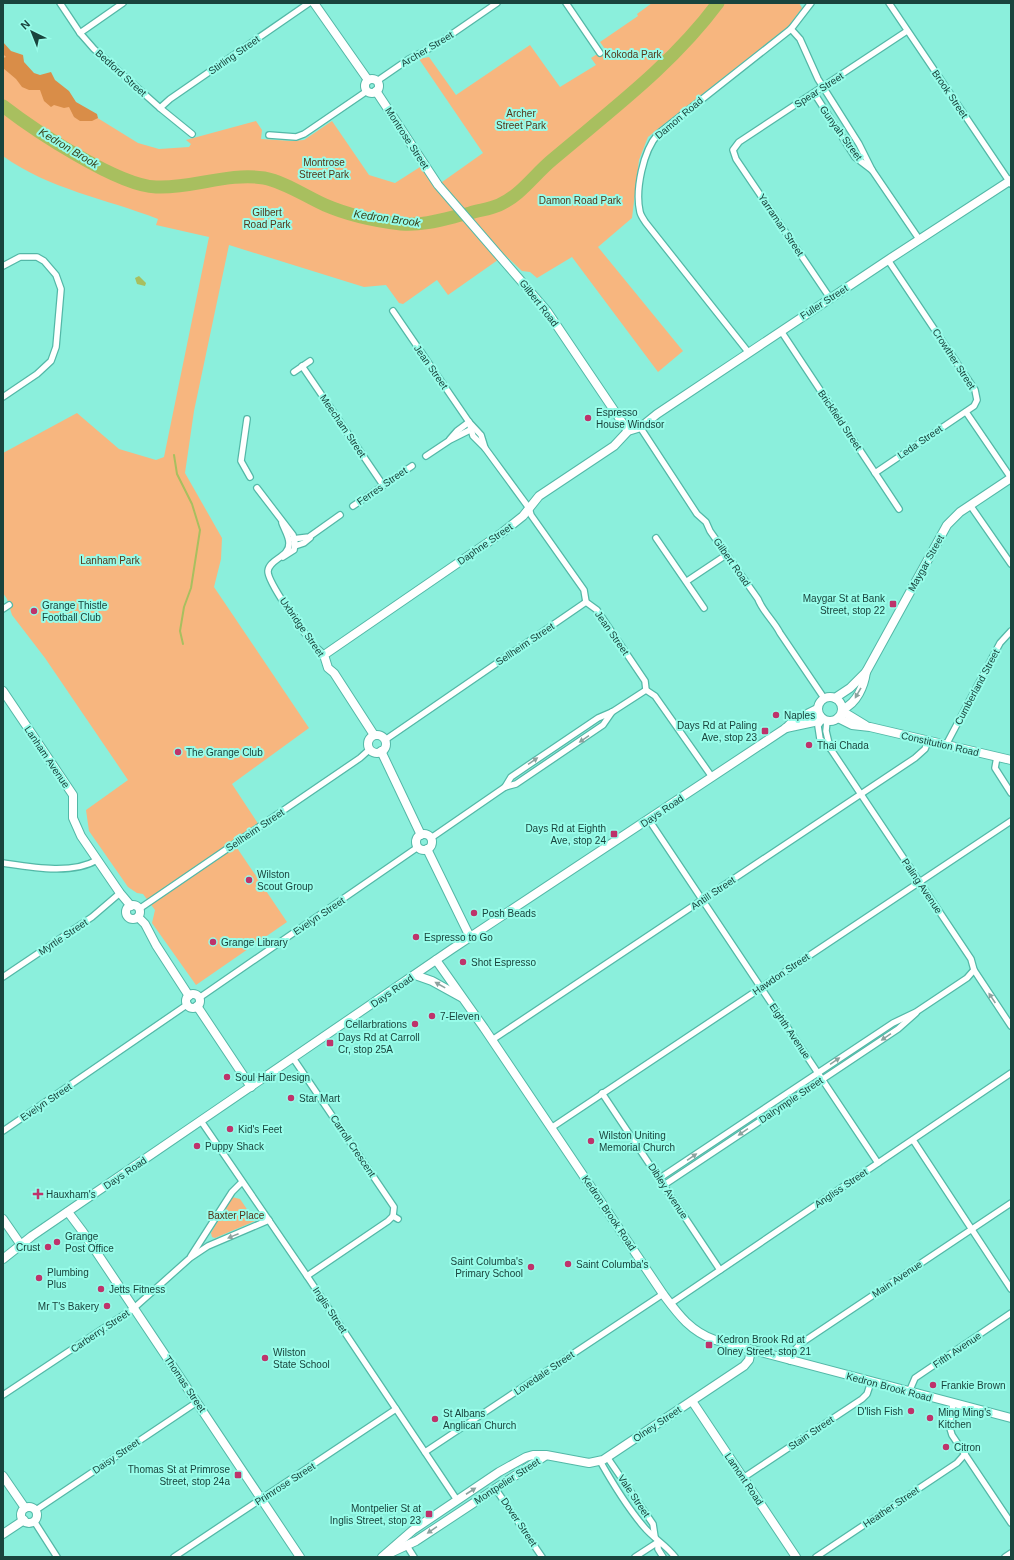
<svg xmlns="http://www.w3.org/2000/svg" width="1014" height="1560" viewBox="0 0 1014 1560" font-family="Arial,sans-serif">
<style>
.green{fill:#f7b67f}
.forest{fill:#d98d48}
.water{fill:#a8bf5f}
.lines{fill:none;stroke-linecap:round;stroke-linejoin:round}
.stream{stroke:#a8bf5f;stroke-width:2}
.river{stroke:#a8bf5f;stroke-width:13}
.street-casing{stroke:#53b8a7;stroke-width:8}
.secondary-casing{stroke:#53b8a7;stroke-width:10}
.street{stroke:#fff;stroke-width:5.5}
.secondary{stroke:#fff;stroke-width:8}
.oneway{fill:#8ca29e}
.poi-dot{fill:#be336b;stroke:#98fce9;stroke-width:1.5}
.labels{text-anchor:middle;dominant-baseline:central;stroke-width:4;stroke-linejoin:round;paint-order:stroke}
.street-label{font-size:10px;fill:#19443d;stroke:#98fce9}
.park-label{font-size:10px;fill:#553519;stroke:#98fce9}
.poi-label{font-size:10px;fill:#19443d;stroke:#98fce9;text-anchor:start}
.water-label{font-size:11px;font-style:italic;fill:#384119;stroke:#98fce9}
</style>
<rect width="100%" height="100%" fill="#8befdc"/>
<!-- green -->
<g class="green">
<path d="M652 3H799L802 8 788 27 648 137 639 160 632 218 598 247 683 351 658 372 572 257 537 278 530 272 522 271 505 255 448 295 437 280 403 304 399 303 386 285 364 287 229 245 194 411 185 473 222 538 221 559 214 587 309 728 232 784 259 825 233 842 287 922 196 985 152 923 155 910 143 894 137 893 128 887 89 831 86 810 128 780 45 658 12 615 7 599 3 593V453L77 413 119 449 156 460 164 457 209 237 156 225 158 219C107 199 48 189 3 156V46L28 75 138 143 159 149 189 147 191 144 186 140 256 121 262 130 261 139 292 141 304 140 332 121 369 175 395 183 420 167 435 187 483 153 419 59 429 57 456 95 530 45 560 87 596 65 591 58 605 49 600 42 638 16 637 14Z"/>
<path d="M232 1197 240 1199 255 1221 215 1238 212 1237 211 1233Z"/>
</g>
<!-- forest -->
<path class="forest" d="M3 42 11 51 23 55 24 62 34 73 40 75 51 72 55 80 69 91 76 102 97 114 98 118 92 121H80L74 117 69 107 64 108 54 105 51 107 44 101 40 90H29L22 87 16 79 3 68V58L6 57 3 54Z"/>
<!-- water -->
<path class="water" d="M139 276 146 283 145 286 137 284 135 278Z"/>
<g class="lines">
<!-- stream -->
<path class="stream" d="M174 455 177 474 192 504 200 530 191 588 184 607 180 631 183 644"/>
<!-- river -->
<path class="river" d="M3 106C34 130 118 186 156 187 192 189 228 172 264 178 285 182 305 196 325 205 348 215 376 221 401 224 425 226 447 218 470 213 480 210 490 209 499 205 520 196 534 175 552 160 611 110 672 65 718 3"/>
<!-- street casing -->
<g class="street-casing">
<g id="street">
<path d="M60 3 80 33 94 49 160 108 192 134"/>
<path d="M566 3 600 53"/>
<path d="M811 3 791 29 800 39 818 79 859 144 872 170 919 239"/>
<path d="M889 3 1011 184"/>
<path d="M80 33 123 3"/>
<path d="M377 81 409 59 436 45 497 3"/>
<path d="M814 93 855 157 872 170"/>
<path d="M160 108 170 99 309 3"/>
<path d="M269 135 296 137 304 134 367 91"/>
<path d="M3 266 20 257H37L44 261 56 275 61 289 56 347 51 361 37 374 3 397"/>
<path d="M830 298 736 159 733 150 739 142 907 31"/>
<path d="M393 311 469 422 481 435 485 448"/>
<path d="M781 331 899 509"/>
<path d="M749 353 646 223C644 220 641 216 640 212 635 190 643 151 658 134L791 29"/>
<path d="M302 366 383 485"/>
<path d="M294 372 310 361"/>
<path d="M966 412 1011 478"/>
<path d="M247 419 241 461 250 477"/>
<path d="M469 422 473 436 485 448 529 508 531 515 584 590 586 602 597 610 645 681 646 690 655 696 712 777"/>
<path d="M640 427 697 514 706 522 710 531 758 599C763 612 774 621 780 633L824 698"/>
<path d="M450 439 457 431 469 422"/>
<path d="M426 456 450 440 472 429"/>
<path d="M875 473 974 406 977 400 975 390 888 260"/>
<path d="M257 488 293 535 295 543 294 550 283 557"/>
<path d="M970 505 1011 564"/>
<path d="M353 506 412 466"/>
<path d="M282 523C284 529 289 536 289 543 290 557 269 559 268 571 267 582 305 634 313 644 316 648 321 651 324 655"/>
<path d="M656 538 704 608"/>
<path d="M292 539 309 537 340 515"/>
<path d="M294 544 295 546 304 543 310 538"/>
<path d="M687 581 726 555"/>
<path d="M3 609 9 605"/>
<path d="M823 719 818 726 820 739 830 748 971 959 974 970 1011 1026"/>
<path d="M827 721 826 731 830 748"/>
<path d="M385 740 586 602"/>
<path d="M946 745 1000 643 1011 631"/>
<path d="M997 757 995 768 1011 793"/>
<path d="M505 787 511 777 527 766 598 718 612 712 646 690"/>
<path d="M649 820 878 1163"/>
<path d="M431 838 505 787 516 784 603 725 612 712"/>
<path d="M3 863C30 867 72 875 97 860"/>
<path d="M139 909 360 758 370 749"/>
<path d="M3 977 92 917 120 893"/>
<path d="M199 998 418 847"/>
<path d="M492 1040 915 758 925 749 928 741"/>
<path d="M293 1058 394 1207 393 1216 388 1221 307 1276"/>
<path d="M602 1093 720 1270"/>
<path d="M201 1121 307 1276 457 1500"/>
<path d="M551 1128 1011 821"/>
<path d="M3 1131 188 1004"/>
<path d="M913 1140 1011 1289"/>
<path d="M660 1178 893 1023 916 1012 967 978 974 970"/>
<path d="M664 1185 898 1029 916 1013"/>
<path d="M393 1216 398 1219"/>
<path d="M191 1256 232 1192 242 1182"/>
<path d="M670 1304 1011 1073"/>
<path d="M790 1361 794 1351 800 1344 1011 1203"/>
<path d="M909 1392 915 1378 1011 1313"/>
<path d="M3 1395 134 1308 190 1258 208 1246 269 1220"/>
<path d="M953 1404 949 1425 952 1435 1011 1523"/>
<path d="M425 1452 663 1294"/>
<path d="M607 1457 653 1524 655 1537"/>
<path d="M600 1461C613 1484 627 1507 644 1527 653 1538 666 1545 675 1557"/>
<path d="M743 1478 862 1399 867 1394 871 1382"/>
<path d="M495 1488 542 1557"/>
<path d="M36 1510 197 1402"/>
<path d="M34 1521 57 1557"/>
<path d="M658 1542V1549L663 1557"/>
<path d="M407 1546 414 1557"/>
<path d="M174 1557 396 1409"/>
<path d="M635 1557 658 1542"/>
<path d="M816 1557 957 1463 965 1454"/>
<path d="M1005 1557 1011 1553"/>
</g>
</g>
<!-- secondary casing -->
<g class="secondary-casing">
<g id="secondary">
<path d="M314 3 368 80"/>
<circle cx="372" cy="86" r="7"/>
<path d="M376 91 438 185 547 311 628 431"/>
<path d="M3 691 73 795V818L81 836 120 893 131 906"/>
<circle cx="830" cy="709" r="12"/>
<path d="M835 698 850 688 866 672 947 525 960 512 1011 478"/>
<path d="M843 709C857 703 864 686 866 672"/>
<path d="M842 711 865 725"/>
<path d="M838 718 852 725 870 727 1011 760"/>
<path d="M786 728 814 722 821 717"/>
<path d="M374 735 334 673 328 668 324 655 503 532 523 516 539 496 614 446 628 431 641 427 657 414 888 260 1011 180"/>
<circle cx="377" cy="744" r="9"/>
<path d="M381 751 421 835"/>
<circle cx="424" cy="842" r="8"/>
<path d="M427 849 470 937"/>
<circle cx="133" cy="912" r="7"/>
<path d="M138 917 145 924 156 945 189 996"/>
<path d="M436 960 484 1028 663 1294C678 1314 690 1331 715 1340L1011 1418"/>
<path d="M415 975 432 981 461 997"/>
<circle cx="193" cy="1001" r="7"/>
<path d="M197 1006 251 1087"/>
<path d="M68 1212 83 1232 300 1557"/>
<path d="M3 1219 21 1245"/>
<path d="M3 1259 32 1236 452 949 786 728 793 721 817 709"/>
<path d="M692 1401 796 1557"/>
<path d="M3 1476 25 1508"/>
<circle cx="29" cy="1515" r="8"/>
<path d="M3 1534 24 1520"/>
<path d="M388 1554 416 1541 545 1456"/>
<path d="M382 1557 413 1530 499 1472 526 1457 533 1455H546L589 1463 603 1460 744 1366 749 1360 751 1350"/>
</g>
</g>
<!-- street -->
<use href="#street" class="street"/>
<!-- secondary -->
<use href="#secondary" class="secondary"/>
</g>
<!-- one-way arrows -->
<defs><path id="oneway-solid" d="M-6-.8H1V-3.2L6.5 0L1 3.2V.8H-6Z"/></defs>
<g class="oneway">
<use href="#oneway-solid" transform="translate(858 693) rotate(120)"/>
<use href="#oneway-solid" transform="translate(584 739) rotate(146)"/>
<use href="#oneway-solid" transform="translate(533 761) rotate(-34)"/>
<use href="#oneway-solid" transform="translate(440 985) rotate(-151)"/>
<use href="#oneway-solid" transform="translate(992 998) rotate(-124)"/>
<use href="#oneway-solid" transform="translate(886 1037) rotate(146)"/>
<use href="#oneway-solid" transform="translate(835 1061) rotate(-34)"/>
<use href="#oneway-solid" transform="translate(743 1132) rotate(146)"/>
<use href="#oneway-solid" transform="translate(692 1157) rotate(-34)"/>
<use href="#oneway-solid" transform="translate(233 1236) rotate(158)"/>
<use href="#oneway-solid" transform="translate(471 1491) rotate(-33)"/>
<use href="#oneway-solid" transform="translate(432 1530) rotate(146)"/>
</g>
<!-- markers -->
<g class="poi-dot">
<circle cx="588" cy="418" r="4"/>
<rect x="889" y="600" width="8" height="8" rx="2"/>
<circle cx="34" cy="611" r="4"/>
<circle cx="776" cy="715" r="4"/>
<rect x="761" y="727" width="8" height="8" rx="2"/>
<circle cx="809" cy="745" r="4"/>
<circle cx="178" cy="752" r="4"/>
<rect x="610" y="830" width="8" height="8" rx="2"/>
<circle cx="249" cy="880" r="4"/>
<circle cx="474" cy="913" r="4"/>
<circle cx="416" cy="937" r="4"/>
<circle cx="213" cy="942" r="4"/>
<circle cx="463" cy="962" r="4"/>
<circle cx="432" cy="1016" r="4"/>
<circle cx="415" cy="1024" r="4"/>
<rect x="326" y="1039" width="8" height="8" rx="2"/>
<circle cx="227" cy="1077" r="4"/>
<circle cx="291" cy="1098" r="4"/>
<circle cx="230" cy="1129" r="4"/>
<circle cx="591" cy="1141" r="4"/>
<circle cx="197" cy="1146" r="4"/>
<path d="M36 1188h4v4h4v4h-4v4h-4v-4h-4v-4h4z"/>
<circle cx="57" cy="1242" r="4"/>
<circle cx="48" cy="1247" r="4"/>
<circle cx="568" cy="1264" r="4"/>
<circle cx="531" cy="1267" r="4"/>
<circle cx="39" cy="1278" r="4"/>
<circle cx="101" cy="1289" r="4"/>
<circle cx="107" cy="1306" r="4"/>
<rect x="705" y="1341" width="8" height="8" rx="2"/>
<circle cx="265" cy="1358" r="4"/>
<circle cx="933" cy="1385" r="4"/>
<circle cx="911" cy="1411" r="4"/>
<circle cx="930" cy="1418" r="4"/>
<circle cx="435" cy="1419" r="4"/>
<circle cx="946" cy="1447" r="4"/>
<rect x="234" y="1471" width="8" height="8" rx="2"/>
<rect x="425" y="1510" width="8" height="8" rx="2"/>
</g>
<g class="labels">
<!-- street labels -->
<g class="street-label">
<text transform="translate(427 49) rotate(-31)">Archer Street</text>
<text transform="translate(234 55) rotate(-35)">Stirling Street</text>
<text transform="translate(121 73) rotate(42)">Bedford Street</text>
<text transform="translate(819 90) rotate(-33)">Spear Street</text>
<text transform="translate(950 94) rotate(56)">Brook Street</text>
<text transform="translate(679 118) rotate(-40)">Damon Road</text>
<text transform="translate(841 133) rotate(54)">Gunyah Street</text>
<text transform="translate(407 138) rotate(57)">Montrose Street</text>
<text transform="translate(781 225) rotate(56)">Yarraman Street</text>
<text transform="translate(824 302) rotate(-33)">Fuller Street</text>
<text transform="translate(539 303) rotate(52)">Gilbert Road</text>
<text transform="translate(954 359) rotate(57)">Crowther Street</text>
<text transform="translate(431 367) rotate(55)">Jean Street</text>
<text transform="translate(840 420) rotate(56)">Brickfield Street</text>
<text transform="translate(343 426) rotate(56)">Meecham Street</text>
<text transform="translate(920 442) rotate(-34)">Leda Street</text>
<text transform="translate(382 486) rotate(-35)">Ferres Street</text>
<text transform="translate(485 544) rotate(-35)">Daphne Street</text>
<text transform="translate(732 562) rotate(55)">Gilbert Road</text>
<text transform="translate(926 563) rotate(-61)">Maygar Street</text>
<text transform="translate(302 627) rotate(55)">Uxbridge Street</text>
<text transform="translate(612 633) rotate(55)">Jean Street</text>
<text transform="translate(525 644) rotate(-34)">Sellheim Street</text>
<text transform="translate(977 687) rotate(-62)">Cumberland Street</text>
<text transform="translate(940 744) rotate(13)">Constitution Road</text>
<text transform="translate(47 757) rotate(56)">Lanham Avenue</text>
<text transform="translate(662 811) rotate(-34)">Days Road</text>
<text transform="translate(255 830) rotate(-34)">Sellheim Street</text>
<text transform="translate(922 886) rotate(56)">Paling Avenue</text>
<text transform="translate(713 893) rotate(-34)">Antill Street</text>
<text transform="translate(319 916) rotate(-34)">Evelyn Street</text>
<text transform="translate(63 937) rotate(-34)">Myrtle Street</text>
<text transform="translate(781 974) rotate(-34)">Hawdon Street</text>
<text transform="translate(392 991) rotate(-35)">Days Road</text>
<text transform="translate(790 1031) rotate(56)">Eighth Avenue</text>
<text transform="translate(791 1100) rotate(-34)">Dalrymple Street</text>
<text transform="translate(46 1102) rotate(-34)">Evelyn Street</text>
<text transform="translate(353 1146) rotate(56)">Carroll Crescent</text>
<text transform="translate(125 1173) rotate(-34)">Days Road</text>
<text transform="translate(841 1188) rotate(-34)">Angliss Street</text>
<text transform="translate(668 1191) rotate(57)">Dibley Avenue</text>
<text transform="translate(609 1213) rotate(56)">Kedron Brook Road</text>
<text transform="translate(897 1279) rotate(-34)">Main Avenue</text>
<text transform="translate(330 1310) rotate(56)">Inglis Street</text>
<text transform="translate(100 1331) rotate(-34)">Carberry Street</text>
<text transform="translate(957 1350) rotate(-34)">Fifth Avenue</text>
<text transform="translate(544 1373) rotate(-34)">Lovedale Street</text>
<text transform="translate(185 1384) rotate(56)">Thomas Street</text>
<text transform="translate(889 1387) rotate(15)">Kedron Brook Road</text>
<text transform="translate(657 1424) rotate(-34)">Olney Street</text>
<text transform="translate(811 1433) rotate(-34)">Stain Street</text>
<text transform="translate(116 1456) rotate(-34)">Daisy Street</text>
<text transform="translate(744 1479) rotate(56)">Lamont Road</text>
<text transform="translate(507 1481) rotate(-33)">Montpelier Street</text>
<text transform="translate(285 1484) rotate(-33)">Primrose Street</text>
<text transform="translate(634 1496) rotate(56)">Vale Street</text>
<text transform="translate(891 1507) rotate(-34)">Heather Street</text>
<text transform="translate(519 1522) rotate(56)">Dover Street</text>
</g>
<!-- park labels -->
<g class="park-label">
<text x="633" y="54">Kokoda Park</text>
<text x="521" y="113">Archer<tspan x="521" dy="12">Street Park</tspan></text>
<text x="324" y="162">Montrose<tspan x="324" dy="12">Street Park</tspan></text>
<text x="580" y="200">Damon Road Park</text>
<text x="267" y="212">Gilbert<tspan x="267" dy="12">Road Park</tspan></text>
<text x="110" y="560">Lanham Park</text>
<text x="236" y="1215">Baxter Place</text>
</g>
<!-- poi labels -->
<g class="poi-label">
<text x="596" y="412">Espresso<tspan x="596" dy="12">House Windsor</tspan></text>
<text x="885" y="598" text-anchor="end">Maygar St at Bank<tspan x="885" dy="12">Street, stop 22</tspan></text>
<text x="42" y="605">Grange Thistle<tspan x="42" dy="12">Football Club</tspan></text>
<text x="784" y="715">Naples</text>
<text x="757" y="725" text-anchor="end">Days Rd at Paling<tspan x="757" dy="12">Ave, stop 23</tspan></text>
<text x="817" y="745">Thai Chada</text>
<text x="186" y="752">The Grange Club</text>
<text x="606" y="828" text-anchor="end">Days Rd at Eighth<tspan x="606" dy="12">Ave, stop 24</tspan></text>
<text x="257" y="874">Wilston<tspan x="257" dy="12">Scout Group</tspan></text>
<text x="482" y="913">Posh Beads</text>
<text x="424" y="937">Espresso to Go</text>
<text x="221" y="942">Grange Library</text>
<text x="471" y="962">Shot Espresso</text>
<text x="440" y="1016">7-Eleven</text>
<text x="407" y="1024" text-anchor="end">Cellarbrations</text>
<text x="338" y="1037">Days Rd at Carroll<tspan x="338" dy="12">Cr, stop 25A</tspan></text>
<text x="235" y="1077">Soul Hair Design</text>
<text x="299" y="1098">Star Mart</text>
<text x="238" y="1129">Kid's Feet</text>
<text x="599" y="1135">Wilston Uniting<tspan x="599" dy="12">Memorial Church</tspan></text>
<text x="205" y="1146">Puppy Shack</text>
<text x="46" y="1194">Hauxham's</text>
<text x="65" y="1236">Grange<tspan x="65" dy="12">Post Office</tspan></text>
<text x="40" y="1247" text-anchor="end">Crust</text>
<text x="523" y="1261" text-anchor="end">Saint Columba's<tspan x="523" dy="12">Primary School</tspan></text>
<text x="576" y="1264">Saint Columba's</text>
<text x="47" y="1272">Plumbing<tspan x="47" dy="12">Plus</tspan></text>
<text x="109" y="1289">Jetts Fitness</text>
<text x="99" y="1306" text-anchor="end">Mr T's Bakery</text>
<text x="717" y="1339">Kedron Brook Rd at<tspan x="717" dy="12">Olney Street, stop 21</tspan></text>
<text x="273" y="1352">Wilston<tspan x="273" dy="12">State School</tspan></text>
<text x="941" y="1385">Frankie Brown</text>
<text x="903" y="1411" text-anchor="end">D'lish Fish</text>
<text x="938" y="1412">Ming Ming's<tspan x="938" dy="12">Kitchen</tspan></text>
<text x="443" y="1413">St Albans<tspan x="443" dy="12">Anglican Church</tspan></text>
<text x="954" y="1447">Citron</text>
<text x="230" y="1469" text-anchor="end">Thomas St at Primrose<tspan x="230" dy="12">Street, stop 24a</tspan></text>
<text x="421" y="1508" text-anchor="end">Montpelier St at<tspan x="421" dy="12">Inglis Street, stop 23</tspan></text>
</g>
<!-- water labels -->
<g class="water-label">
<text transform="translate(69 148) rotate(31)">Kedron Brook</text>
<text transform="translate(387 218) rotate(8)">Kedron Brook</text>
</g>
</g>
<!-- border -->
<rect width="1014" height="1560" fill="none" stroke="#19443d" stroke-width="8"/>
<!-- north arrow -->
<g transform="translate(32 32) rotate(317)" stroke="#98fce9" stroke-width="3" paint-order="stroke">
<path d="M0-3L7 15L0 10L-7 15Z" fill="#19443d"/>
<text y="-6" font-size="11" font-weight="bold" text-anchor="middle" fill="#19443d">N</text>
</g>
</svg>
